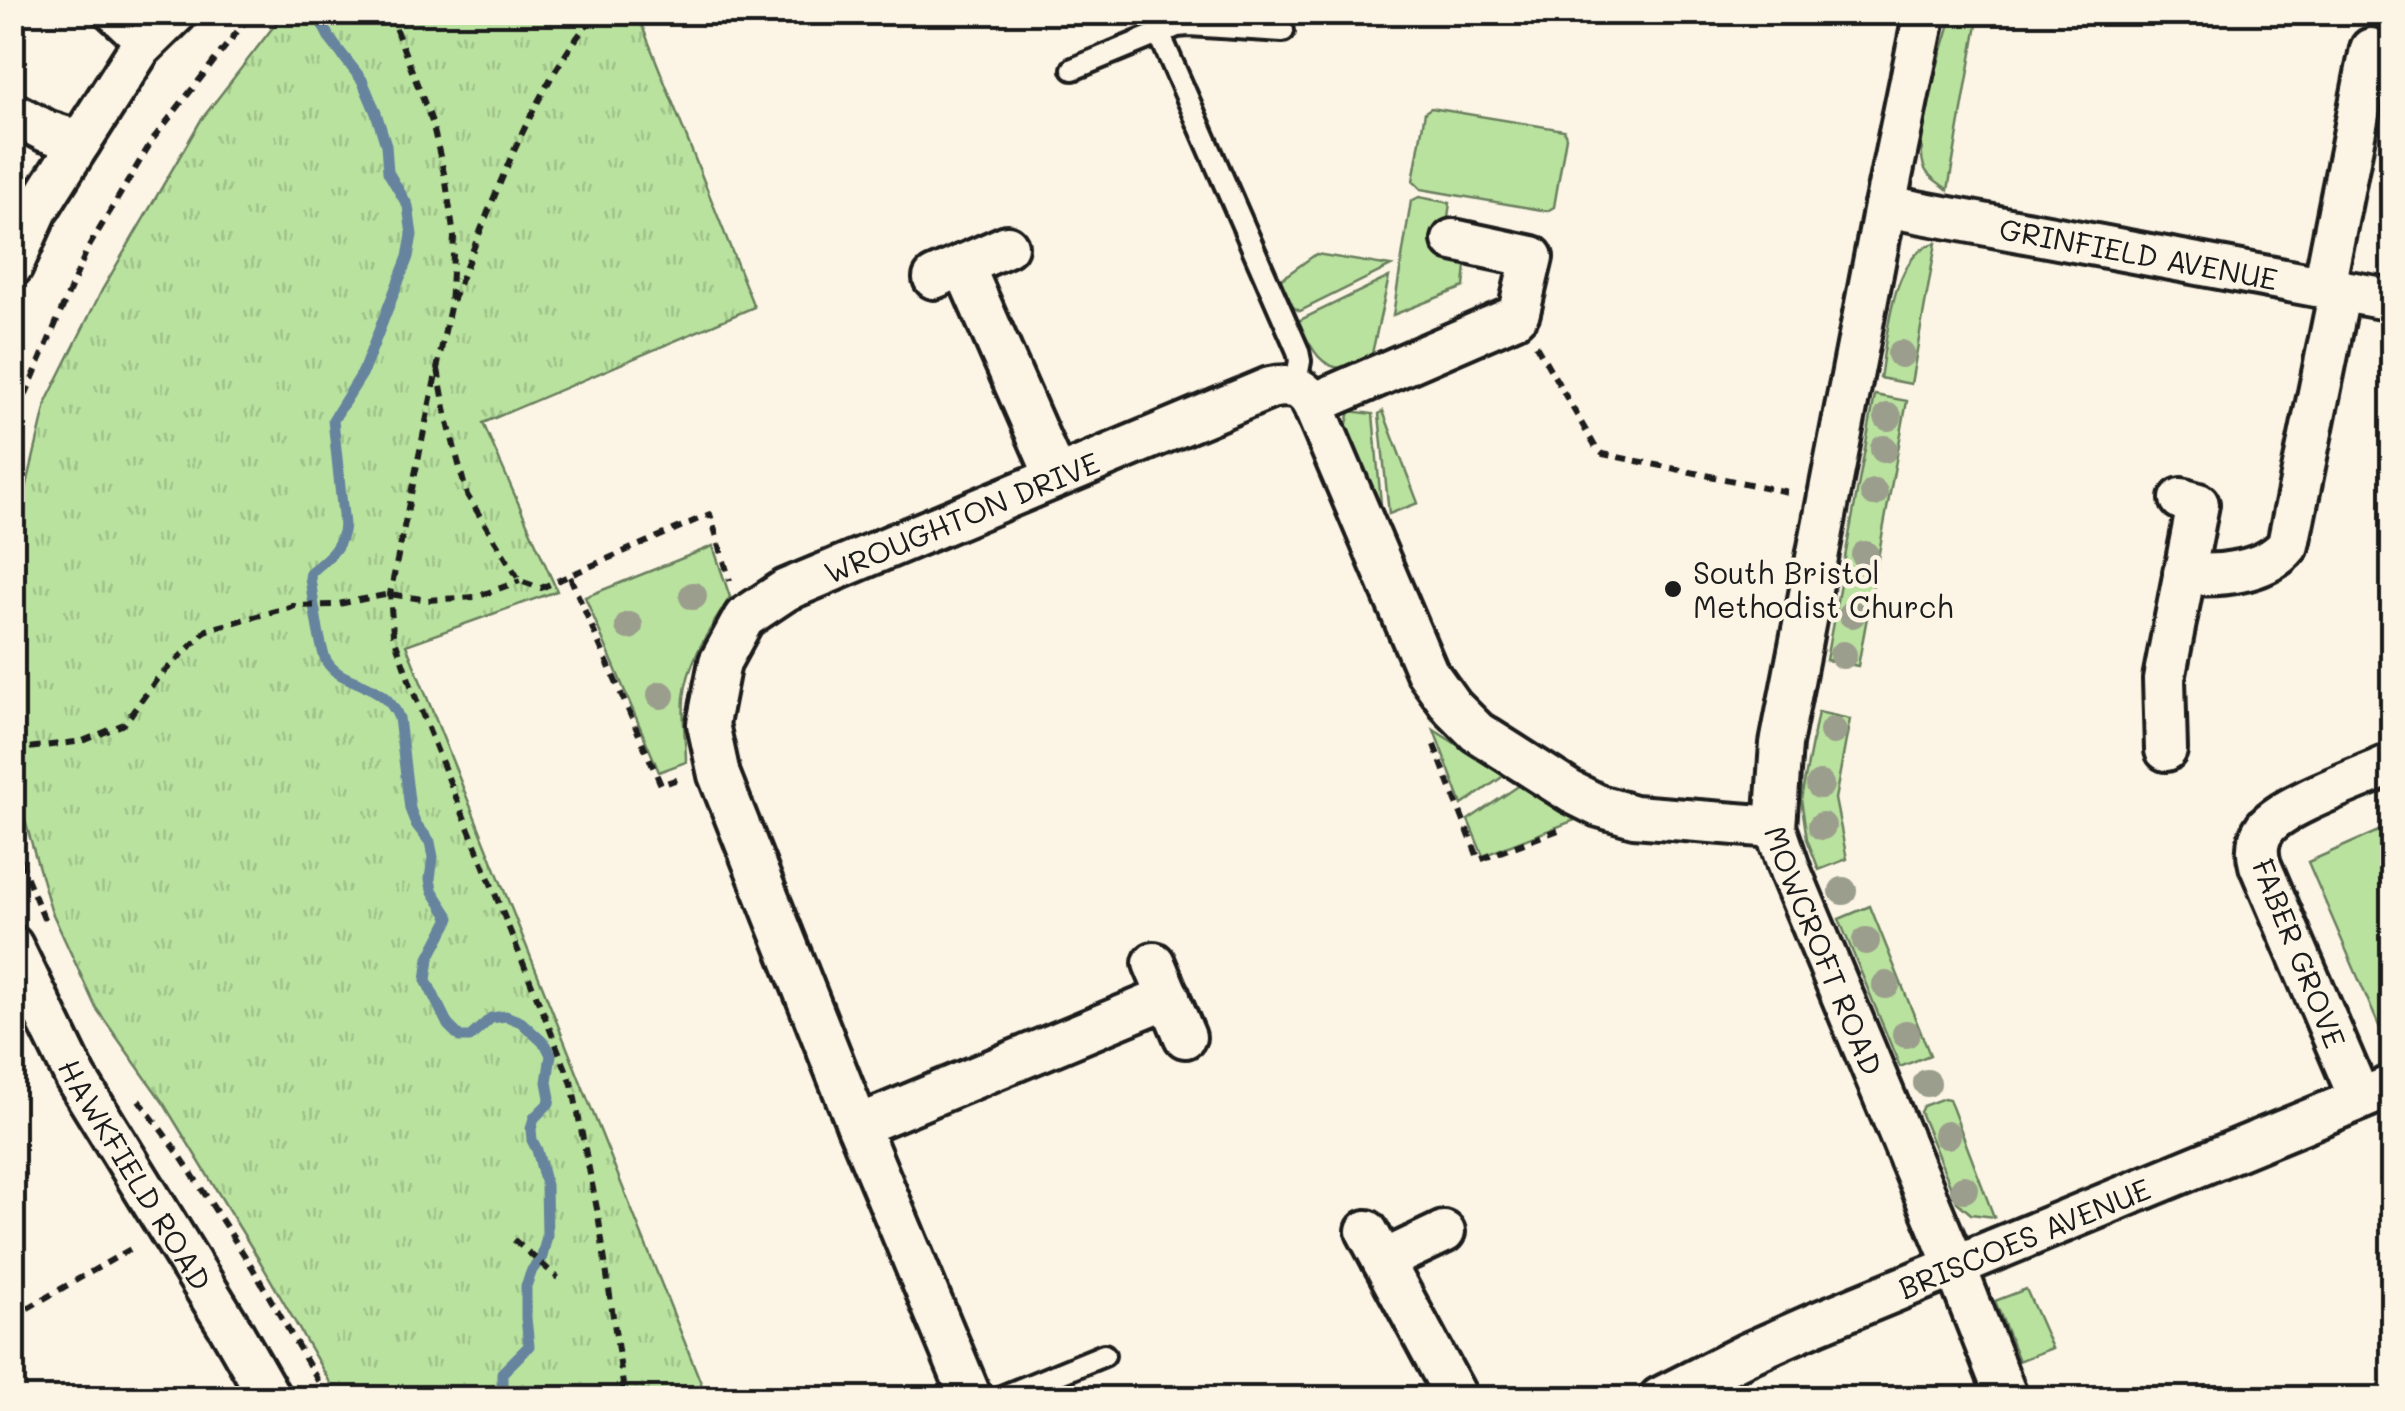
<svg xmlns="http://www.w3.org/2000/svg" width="2405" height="1411" viewBox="0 0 2405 1411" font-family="Mali,sans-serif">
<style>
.grass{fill:#b9e29f;stroke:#6a7f5e;stroke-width:2.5}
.park{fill:url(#park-tufts);stroke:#6a7f5e;stroke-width:2.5}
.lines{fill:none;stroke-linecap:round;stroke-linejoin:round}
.stream{stroke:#66849e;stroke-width:11}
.lane-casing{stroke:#1c1c1c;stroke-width:28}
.street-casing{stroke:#1c1c1c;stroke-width:48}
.path{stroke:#1c1c1c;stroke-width:6;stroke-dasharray:10 8;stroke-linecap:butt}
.lane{stroke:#fcf5e5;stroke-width:20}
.street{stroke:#fcf5e5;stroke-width:40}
.tree{fill:#9b9e8c}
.poi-dot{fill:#1c1c1c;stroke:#fcf5e5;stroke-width:4}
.labels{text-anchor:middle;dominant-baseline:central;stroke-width:9;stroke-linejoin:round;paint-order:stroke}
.street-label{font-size:30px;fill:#1c1c1c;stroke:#fcf5e5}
.poi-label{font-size:30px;fill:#1c1c1c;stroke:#fcf5e5;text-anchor:start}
</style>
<defs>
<pattern id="park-tufts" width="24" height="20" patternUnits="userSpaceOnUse" patternTransform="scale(2.5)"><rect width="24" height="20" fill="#b9e29f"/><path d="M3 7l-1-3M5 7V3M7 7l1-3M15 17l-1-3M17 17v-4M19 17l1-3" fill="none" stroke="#9ec188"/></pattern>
</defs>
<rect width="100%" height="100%" fill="#fcf5e5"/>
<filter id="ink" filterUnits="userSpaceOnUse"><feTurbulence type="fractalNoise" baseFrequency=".01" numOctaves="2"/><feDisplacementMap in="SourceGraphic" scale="20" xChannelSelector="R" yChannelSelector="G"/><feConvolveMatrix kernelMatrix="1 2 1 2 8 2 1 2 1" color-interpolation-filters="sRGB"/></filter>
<g filter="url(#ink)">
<!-- grass -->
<g class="grass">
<path d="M1953 13H1979L1948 190C1940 183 1929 178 1925 169 1911 139 1944 46 1953 13Z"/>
<path d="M1431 108 1564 130 1566 137 1554 207 1547 211 1421 189 1413 181 1425 112Z"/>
<path d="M1419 197 1450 203 1442 260 1466 265 1464 287 1393 315 1411 201Z"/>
<path d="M1936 243 1911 384 1880 378C1887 340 1891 252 1936 243Z"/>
<path d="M1316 254 1391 266 1300 311 1293 307 1280 280Z"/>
<path d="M1389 277 1371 358C1364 360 1356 365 1348 367 1320 373 1308 341 1298 321Z"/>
<path d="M1875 395 1907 401 1858 666 1826 660Z"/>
<path d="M1350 411 1373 414 1382 515 1377 516 1345 432Z"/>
<path d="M1383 411 1418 503 1389 514 1379 414Z"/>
<path d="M713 546 730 597C710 629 688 660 684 698 682 719 686 742 686 762L659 772 585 597Z"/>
<path d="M1818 712 1850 719 1835 799 1847 859 1819 870 1807 839 1801 799Z"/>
<path d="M1434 730 1505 775 1462 805Z"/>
<path d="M1520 785 1575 820 1483 856 1468 820Z"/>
<path d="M2392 825V1056L2308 862Z"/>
<path d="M1870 906 1930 1055 1900 1067 1839 919Z"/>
<path d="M1944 1098 1949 1099 1994 1217 1971 1214 1957 1202 1920 1112 1923 1106Z"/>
<path d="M2026 1289 2052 1348 2019 1361 1995 1301Z"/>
</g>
<!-- park -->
<path class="park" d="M284 13H637L754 307 483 423 557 591 406 645 707 1398H339L258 1258 164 1104 96 1008 51 910 16 789 12 765 13 544 47 400 102 290 201 120Z"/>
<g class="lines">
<!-- stream -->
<path class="stream" d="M316 12 330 39 362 80 376 113 386 145 388 172 408 206 412 235 408 257 362 374 333 420 344 525C342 548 328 558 311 572L310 578C312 592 320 652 327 662 343 687 383 679 399 718L410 809 416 824 430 842 433 857 430 879 432 890 450 918 429 958 426 980 448 1025 460 1037H470L491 1018 506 1016 521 1022 546 1045 551 1055 547 1082 550 1098 549 1103 534 1118 531 1129 532 1140 537 1150 546 1185 547 1236 542 1257 532 1270 526 1286V1318L529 1346 502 1373V1398"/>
<!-- lane casing -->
<g class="lane-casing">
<g id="lane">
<path d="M101 12 140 48"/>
<path d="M1159 33 1298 351 1300 361 1295 387"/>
<path d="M1073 69 1177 26 1189 25 1283 31"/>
<path d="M999 1398 1104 1355"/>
</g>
</g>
<!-- street casing -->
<g class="street-casing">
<g id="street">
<path id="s1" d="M1925 12 1885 206 1781 744 1775 827 1790 871 1955 1266 2007 1398"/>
<path d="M12 113 46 131 80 142"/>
<path id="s2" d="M1885 206 2392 300"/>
<path d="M963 265 1056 477"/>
<path d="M12 266 37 210 50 189 140 48 177 12"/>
<path d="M934 278 1007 246"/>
<path d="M2324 287 2371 49"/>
<path d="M1313 404 1514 317 1519 312 1532 257 1453 240"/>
<path d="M2184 573C2217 577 2266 573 2288 545L2340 290"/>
<path d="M2166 750 2164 679 2198 504 2181 499"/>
<path id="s3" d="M12 946 76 1078 230 1328 270 1398"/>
<path d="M1154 963 1185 1037"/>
<path d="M2360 1099 2260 865C2256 851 2257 839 2266 827 2285 804 2362 778 2392 764"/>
<path d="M858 1126 1169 997"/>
<path d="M1367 1231 1457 1398"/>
<path d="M1383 1261 1444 1232"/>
<path id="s4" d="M971 1398 858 1126 719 775 708 724 720 662 744 618 786 590 1270 388C1290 384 1303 386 1313 404L1427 672 1452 707 1477 732 1571 792 1599 806 1634 816 1775 827"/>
<path id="s5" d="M1660 1398 1747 1354 1817 1323 2392 1086"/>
</g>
</g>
<!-- path -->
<g class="path">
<path d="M389 12 432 122 446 182 454 237 450 307 390 594 393 634 413 691 572 1084 598 1214 625 1398"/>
<path d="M452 301C493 204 528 94 597 12"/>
<path d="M1536 345 1596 448 1603 454 1793 493"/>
<path d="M438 369 447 419 467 495 520 581 541 588 710 514 730 581"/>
<path d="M12 448 20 408 87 250 153 139 244 23 256 12"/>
<path d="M570 577 661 785 683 777"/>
<path d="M1434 745 1479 860 1561 829"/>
<path d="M12 750 83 741 124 724 157 679 207 630 293 606 333 605 390 594 428 600 476 597 520 581"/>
<path d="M12 825 25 873 47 926"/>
<path d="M139 1100 179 1154 252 1267 328 1398"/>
<path d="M514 1240 558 1278"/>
<path d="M12 1317 136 1246"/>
</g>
<!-- lane -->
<use href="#lane" class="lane"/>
<!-- street -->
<use href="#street" class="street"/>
</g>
<!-- trees -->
<g class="tree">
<circle cx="1901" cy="354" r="14"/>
<circle cx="1888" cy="417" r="14"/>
<circle cx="1884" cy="449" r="14"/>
<circle cx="1874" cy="493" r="14"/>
<circle cx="1865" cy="555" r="14"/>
<circle cx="693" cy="596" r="14"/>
<circle cx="1852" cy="614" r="14"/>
<circle cx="629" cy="626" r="14"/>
<circle cx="1843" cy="655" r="14"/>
<circle cx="661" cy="695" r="14"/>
<circle cx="1833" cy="731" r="14"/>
<circle cx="1820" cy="785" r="14"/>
<circle cx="1822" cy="826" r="14"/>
<circle cx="1843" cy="891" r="14"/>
<circle cx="1866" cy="941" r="14"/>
<circle cx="1886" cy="985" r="14"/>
<circle cx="1906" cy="1034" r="14"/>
<circle cx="1927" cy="1083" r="14"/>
<circle cx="1947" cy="1135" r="14"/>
<circle cx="1964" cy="1189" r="14"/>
</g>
</g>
<!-- markers -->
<circle class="poi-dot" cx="1673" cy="589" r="10"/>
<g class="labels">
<!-- street labels -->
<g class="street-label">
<text stroke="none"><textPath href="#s2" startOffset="258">GRINFIELD AVENUE</textPath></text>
<text stroke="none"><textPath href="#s4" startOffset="1078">WROUGHTON DRIVE</textPath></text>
<text stroke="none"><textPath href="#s1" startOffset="962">MOWCROFT ROAD</textPath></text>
<text transform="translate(2300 953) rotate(68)">FABER GROVE</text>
<text stroke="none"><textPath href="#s3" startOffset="260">HAWKFIELD ROAD</textPath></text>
<text stroke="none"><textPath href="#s5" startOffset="398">BRISCOES AVENUE</textPath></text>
</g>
<!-- poi labels -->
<g class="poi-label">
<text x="1693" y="572">South Bristol<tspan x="1693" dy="34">Methodist Church</tspan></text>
</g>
</g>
<!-- margin -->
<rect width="2405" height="1411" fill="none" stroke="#fcf5e5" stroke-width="50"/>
<rect x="25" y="25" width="2355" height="1361" fill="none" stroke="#1c1c1c" stroke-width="4" filter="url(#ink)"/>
</svg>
